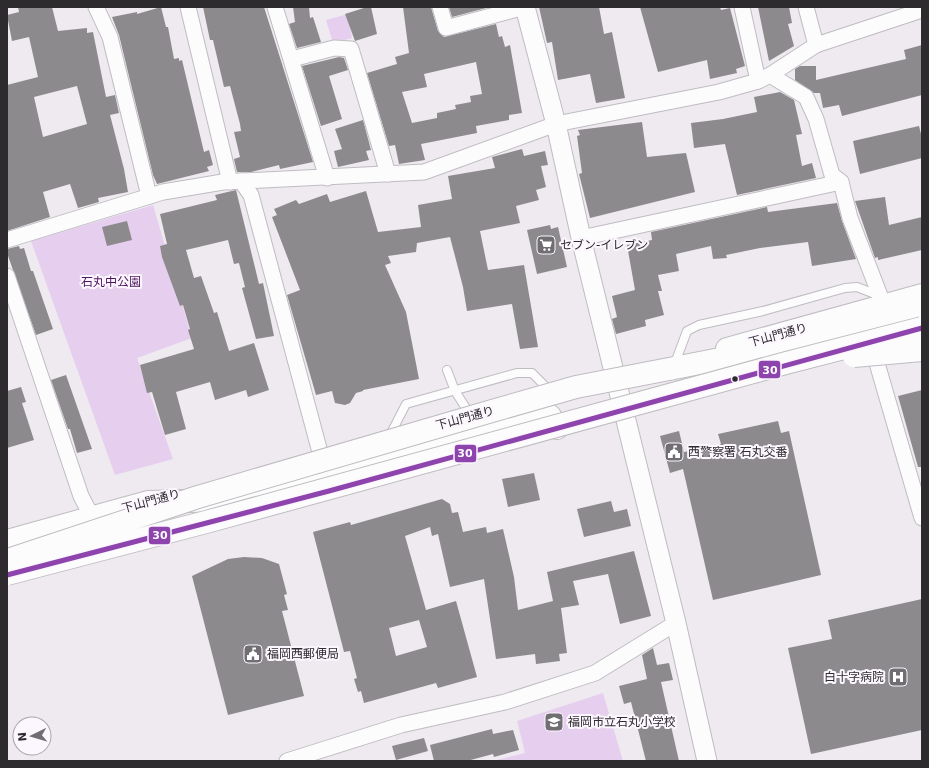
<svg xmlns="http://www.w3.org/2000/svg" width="929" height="768" viewBox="0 0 929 768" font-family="'DejaVu Sans','Noto Sans JP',sans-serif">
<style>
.green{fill:#e6cfee}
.building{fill:#8d8a8e;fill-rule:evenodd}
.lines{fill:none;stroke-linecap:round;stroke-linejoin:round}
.service-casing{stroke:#bfbcc1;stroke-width:10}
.minor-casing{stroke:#bfbcc1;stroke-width:17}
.tertiary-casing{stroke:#bfbcc1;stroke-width:21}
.primary-casing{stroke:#bfbcc1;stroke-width:24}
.motorway-casing{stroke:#bfbcc1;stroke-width:24}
.service{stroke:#fcfcfd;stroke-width:8}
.minor{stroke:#fcfcfd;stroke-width:15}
.tertiary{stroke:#fcfcfd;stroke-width:19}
.primary{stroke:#fcfcfd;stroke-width:22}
.motorway{stroke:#fcfcfd;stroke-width:22}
.motorway-bridge-casing{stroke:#bfbcc1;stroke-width:24;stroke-linecap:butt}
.motorway-bridge{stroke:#fcfcfd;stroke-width:22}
.bus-1-casing{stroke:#fcf6fe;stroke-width:8}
.bus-1{stroke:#8e44ad;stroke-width:5}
.bus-dot{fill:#2e2b2f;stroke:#fcf6fe;stroke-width:1.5}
.labels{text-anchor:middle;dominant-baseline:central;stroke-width:4;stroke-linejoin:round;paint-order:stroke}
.poi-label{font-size:12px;fill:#2e2b2f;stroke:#fcf6fe;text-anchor:start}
.park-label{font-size:12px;fill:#4e165f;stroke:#fcf6fe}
.street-label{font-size:12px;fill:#2e2b2f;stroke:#fcf6fe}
.line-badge{stroke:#fcf6fe;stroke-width:1.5}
.badge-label{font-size:11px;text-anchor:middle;font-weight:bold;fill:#fff}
</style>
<rect width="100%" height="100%" fill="#eeeaf0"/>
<!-- green -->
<g class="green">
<path d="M348 14 352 38 333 43 326 20Z"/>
<path d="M153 205 192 338 137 358 173 459 115 475 31 241Z"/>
<path d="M603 693 623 761H492L525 753 517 721Z"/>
</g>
<!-- building -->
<g class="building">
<path d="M18 7H52L58 31 87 28V33L93 32 106 97 115 95 119 113 110 115 124 169 128 192 98 198 99 202 78 208 70 184 43 192 50 217 7 231V85L38 77 29 37 12 41 7 15 19 12ZM77 86 87 124 43 137 34 97Z"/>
<path d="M161 7 166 27H168L174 59 179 58V61L182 60 204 152 209 150 213 165 207 167 209 171 157 184 153 175 119 35 112 17 137 12V14Z"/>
<path d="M203 7H264L313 162 280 169 279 165 251 172H237L234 159 240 157 234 132 241 131 240 124 230 86 224 87 213 40H210Z"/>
<path d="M293 7H309L310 18 313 17 321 42 297 48 289 24 295 22Z"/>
<path d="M367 7H371L377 34 355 41 345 14Z"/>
<path d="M403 7H431L438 31 444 37 496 24 499 37 502 36 505 47 510 45 522 113 509 115V120L476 126 477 133 421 144 425 160 399 164 395 145 389 146 367 73 397 64 395 57 409 53ZM476 62 482 94 470 96 471 102 455 105 456 109 437 113V118L412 123 402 92 427 87 424 74Z"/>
<path d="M449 7H490L452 17Z"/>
<path d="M539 7H599L604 34 612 32 625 98 596 103 590 74 558 80 552 42 547 43Z"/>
<path d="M640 7H720L721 10 730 8 745 66 736 69 737 73 710 79 707 60 658 72Z"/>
<path d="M758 7H789L792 23 788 24 794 46 769 61Z"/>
<path d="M922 45V95L907 99 842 116 839 105 823 108 820 93H814L795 80V69L800 66H816V80L906 59 904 50Z"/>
<path d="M339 57 344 58 348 70 329 76 342 119 321 126 302 66Z"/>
<path d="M780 92 794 100 802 134 796 135 802 166 812 163 816 178 737 195 725 144 694 148 691 123 723 119 757 112 754 97Z"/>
<path d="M363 120 371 150 366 151 369 160 338 167 334 151 342 149 335 129Z"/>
<path d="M642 122 647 157 686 153 695 192 590 218 579 174 582 173 577 136 580 135 578 130Z"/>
<path d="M919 126 922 138V158L860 174 853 141Z"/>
<path d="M522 149 524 156 545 151 548 165 541 166 546 187 536 190 539 200 516 206 520 223 480 231 488 270 524 265 538 347 520 349 512 304 467 311 463 287 450 237 417 243 416 252 388 256 391 263 385 265 406 312 419 379 363 390V391L356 393 350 403 345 405 335 403 332 391 316 395 287 295 300 290 272 217 277 215 274 209 296 200 299 204 327 194 330 202 366 191 378 232 421 227 418 205 452 199 448 176 495 168 492 157Z"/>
<path d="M236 190 259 284 263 283 274 336 256 339 242 288 245 287 239 263 234 264 228 240 186 250 194 278 201 276 214 313 217 312 229 351 254 343 269 390 248 397 246 390 215 400 210 382 176 392 186 429 165 435 152 392 147 393 140 365 194 349 188 330 190 329 183 305 180 306 162 257 160 246 167 244 160 214 217 200 215 195Z"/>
<path d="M885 197 889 225 922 217V250L878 260V257L875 258 855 201Z"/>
<path d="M837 203 842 221 856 259 812 266 808 242 760 248 726 255 727 258 713 259 711 246 676 254 679 271 658 275 662 291H658L664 315 645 320 646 326 616 334 612 319 617 317 612 296 635 290 627 245 652 240 651 232 767 207 768 212Z"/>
<path d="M127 221 132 240 107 246 102 227Z"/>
<path d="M550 225 551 229 558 227 567 267 537 274 527 230Z"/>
<path d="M19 246 20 249 24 248 31 271H33L53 329 36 335 7 253V249Z"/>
<path d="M66 375 92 449 77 453 70 429H68L51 380Z"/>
<path d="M21 387 26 402 22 403 34 440 7 448V391Z"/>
<path d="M922 390V467H918L898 396Z"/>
<path d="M778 421 781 433 789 431 821 575 713 600 683 469 670 473 660 436 679 431 684 452 721 444 718 434Z"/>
<path d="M534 473 540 500 508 507 502 479Z"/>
<path d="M442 499 450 504 452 513 458 512 463 532 486 527 487 533 503 529 514 577 518 610 553 601 547 572 634 551 651 616 620 624 608 574 573 581 579 605 561 608 567 653 559 654 560 661 536 664 535 654 496 659 484 579 450 587 438 534 432 536 430 527 405 536 426 610 456 601 477 677 438 688 436 683 364 703 361 691 358 692 354 679 357 678 350 651 344 652 313 532 350 522 351 525ZM419 620 427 647 396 656 389 628Z"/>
<path d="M611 501 614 512 627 509 631 526 584 537 577 509Z"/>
<path d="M244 557 262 558 279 564 287 594 284 595 288 610 282 611 304 696 228 715 192 576 228 559Z"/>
<path d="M922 599V730L811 754 788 648 832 639 828 620Z"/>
<path d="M653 648 657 665 669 663 673 680 661 682 679 761H646L631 702 624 704 619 686 647 679 642 655Z"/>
<path d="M492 729 493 734 513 730 519 750 494 757 493 754 467 761H434L430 745Z"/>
<path d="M424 738 428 751 396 760 392 746Z"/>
</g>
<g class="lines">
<!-- service casing -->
<g class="service-casing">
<g id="service">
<path d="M675 363 687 331 699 325 763 311 845 288 857 287 880 296"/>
<path d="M447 370 455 391 471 416"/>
<path d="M389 437 406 404 517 373H532L551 392"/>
</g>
</g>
<!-- minor casing -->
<g class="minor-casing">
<g id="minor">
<path d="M96 7 110 37 149 196"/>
<path d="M188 7 230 182"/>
<path d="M275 7 327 178"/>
<path d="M440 7 446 28 525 7"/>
<path d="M742 7 758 81"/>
<path d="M806 7 816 45"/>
<path d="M292 59 334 48 351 49 388 174"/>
<path d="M770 75 816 45 922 10"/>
<path d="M241 181 251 195 321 456"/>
<path d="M581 238 841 182"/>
<path d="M7 240 163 192 223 182 424 172 556 124 719 92 758 81 770 75 806 97 816 119 832 175 841 182 850 218 884 306"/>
<path d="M7 276 81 496 92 517"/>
<path d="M872 346 922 518"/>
<path d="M287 761 401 725 505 702 595 673 676 623"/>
</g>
</g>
<!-- tertiary casing -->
<g class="tertiary-casing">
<path id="tertiary" d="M525 7 556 124 581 238 676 623 707 761"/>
</g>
<!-- primary casing -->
<g class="primary-casing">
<path id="primary" d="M727 349 922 295"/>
</g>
<!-- motorway casing -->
<g class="motorway-casing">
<g id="motorway">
<path d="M669 369 802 343 922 313"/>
<path d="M7 541 148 502 227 500 521 422 550 416 557 428"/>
</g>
</g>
<!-- service -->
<use href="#service" class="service"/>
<!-- minor -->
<use href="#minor" class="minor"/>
<!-- tertiary -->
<use href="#tertiary" class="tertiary"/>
<!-- primary -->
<use href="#primary" class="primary"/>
<!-- motorway -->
<use href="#motorway" class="motorway"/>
<!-- motorway-bridge casing -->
<g class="motorway-bridge-casing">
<g id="motorway-bridge">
<path d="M854 356 922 350"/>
<path d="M8 560 198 497 492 411 576 387 669 369"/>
<path d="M7 574 206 522 786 363 922 328"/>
</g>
</g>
<!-- motorway-bridge -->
<use href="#motorway-bridge" class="motorway-bridge"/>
<!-- bus-1 casing -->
<g class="bus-1-casing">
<path id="bus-1" d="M7 575 329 491 922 328"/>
</g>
<!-- bus-1 -->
<use href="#bus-1" class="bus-1"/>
</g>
<!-- icons -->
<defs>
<g id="supermarket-square" transform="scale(1)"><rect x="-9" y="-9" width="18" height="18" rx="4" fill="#716e73" stroke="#fcf6fe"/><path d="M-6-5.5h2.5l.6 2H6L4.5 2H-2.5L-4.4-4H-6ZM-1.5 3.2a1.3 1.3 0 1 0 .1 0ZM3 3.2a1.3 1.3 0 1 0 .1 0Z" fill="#fff"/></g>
<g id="civic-square" transform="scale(1)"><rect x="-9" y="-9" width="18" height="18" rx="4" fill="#716e73" stroke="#fcf6fe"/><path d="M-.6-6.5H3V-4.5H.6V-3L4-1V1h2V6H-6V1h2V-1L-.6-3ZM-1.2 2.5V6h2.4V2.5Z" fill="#fff"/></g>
<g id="hospital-square" transform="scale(1)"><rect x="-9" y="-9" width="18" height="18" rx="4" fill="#716e73" stroke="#fcf6fe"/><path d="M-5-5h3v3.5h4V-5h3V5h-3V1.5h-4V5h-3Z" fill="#fff"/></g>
<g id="school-square" transform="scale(1)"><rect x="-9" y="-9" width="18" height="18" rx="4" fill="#716e73" stroke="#fcf6fe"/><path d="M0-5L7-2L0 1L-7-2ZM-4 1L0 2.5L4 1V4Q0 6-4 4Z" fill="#fff"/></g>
</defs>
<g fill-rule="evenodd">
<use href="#supermarket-square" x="546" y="245"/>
<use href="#civic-square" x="674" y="452"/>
<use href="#civic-square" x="253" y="654"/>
<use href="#hospital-square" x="898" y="677"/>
<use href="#school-square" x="554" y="722"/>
</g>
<!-- markers -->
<circle class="bus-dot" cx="735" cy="379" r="3.5"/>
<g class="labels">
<!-- poi labels -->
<g class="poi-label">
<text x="560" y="245">セブン-イレブン</text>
<text x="688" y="452">西警察署 石丸交番</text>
<text x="267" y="654">福岡西郵便局</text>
<text x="884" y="677" text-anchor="end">白十字病院</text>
<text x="568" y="722">福岡市立石丸小学校</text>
</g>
<!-- park labels -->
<g class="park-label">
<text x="111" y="282">石丸中公園</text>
</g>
<!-- street labels -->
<g class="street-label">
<text transform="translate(778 335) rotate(-15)">下山門通り</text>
<text transform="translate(465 418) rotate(-15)">下山門通り</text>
<text transform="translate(151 501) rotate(-15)">下山門通り</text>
</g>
</g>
<g class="line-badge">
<rect x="758" y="360" width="23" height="19" rx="4" fill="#8e44ad"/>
<rect x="454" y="444" width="23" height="19" rx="4" fill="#8e44ad"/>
<rect x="148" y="526" width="23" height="19" rx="4" fill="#8e44ad"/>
</g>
<g class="badge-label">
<text x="770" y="374">30</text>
<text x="465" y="457">30</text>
<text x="160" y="539">30</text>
</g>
<!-- border -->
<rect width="929" height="768" fill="none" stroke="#2e2b2f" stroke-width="16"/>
<!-- north arrow -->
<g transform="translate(32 736) rotate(265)"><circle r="19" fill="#fcf6fe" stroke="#aaa5ab"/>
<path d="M0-3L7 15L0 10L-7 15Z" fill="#716e73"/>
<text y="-6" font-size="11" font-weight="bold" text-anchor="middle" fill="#2e2b2f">N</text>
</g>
</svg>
